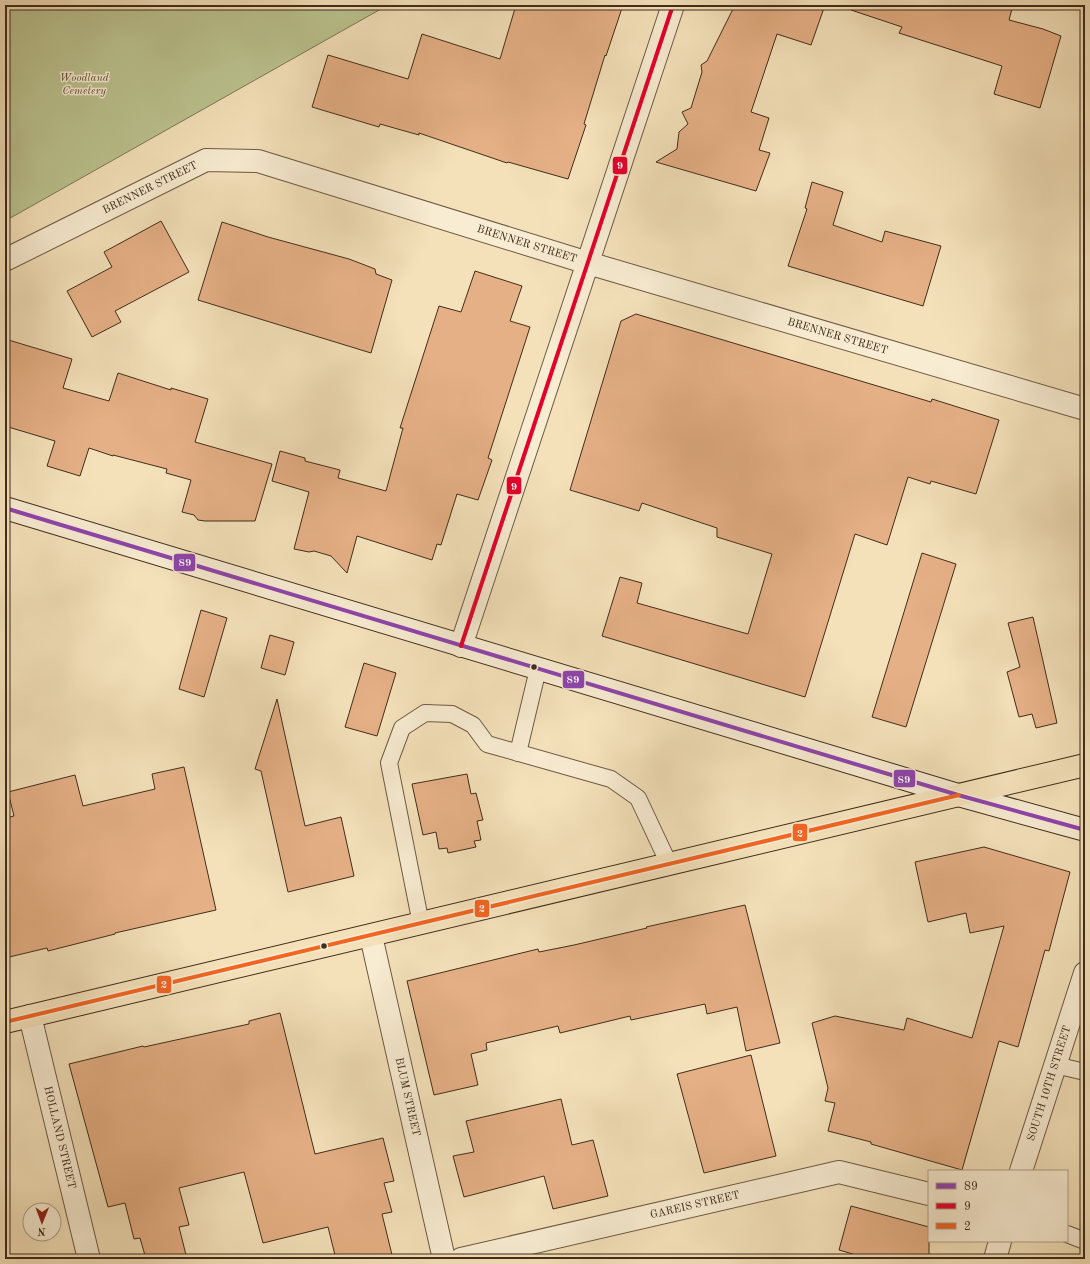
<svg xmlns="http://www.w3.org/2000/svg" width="1090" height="1264" viewBox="0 0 1090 1264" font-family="'Old Standard TT',serif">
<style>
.green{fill:#bbc390;stroke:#7e7856}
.building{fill:#e6b086;stroke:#412d1b}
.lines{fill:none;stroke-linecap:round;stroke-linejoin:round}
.service-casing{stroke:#6e5a43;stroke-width:18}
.minor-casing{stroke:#6e5a43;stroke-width:24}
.secondary-casing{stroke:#412d1b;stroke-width:24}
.primary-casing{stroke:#412d1b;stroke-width:24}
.service{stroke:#f8ecd2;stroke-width:16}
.minor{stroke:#f8ecd2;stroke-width:22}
.secondary{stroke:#f8ecd2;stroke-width:22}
.primary{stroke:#f4e1ba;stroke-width:22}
.bus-1-casing{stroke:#f8ecd2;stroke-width:7}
.bus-2-casing{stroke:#f8ecd2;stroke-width:7}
.bus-3-casing{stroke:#f8ecd2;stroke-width:7}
.bus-1{stroke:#8e44ad;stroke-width:4}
.bus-2{stroke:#e4002b;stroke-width:4}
.bus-3{stroke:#f26522;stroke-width:4}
.bus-dot{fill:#412d1b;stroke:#f8ecd2;stroke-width:1.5}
.labels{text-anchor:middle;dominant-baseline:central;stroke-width:3;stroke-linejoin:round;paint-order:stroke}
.park-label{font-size:11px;font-style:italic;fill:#594b32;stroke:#f8ecd2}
.street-label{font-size:11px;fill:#412d1b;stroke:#f8ecd2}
.line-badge{stroke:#f8ecd2;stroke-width:1.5}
.badge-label{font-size:11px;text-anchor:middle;font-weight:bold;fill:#fff}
</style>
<rect width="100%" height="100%" fill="#f4e1ba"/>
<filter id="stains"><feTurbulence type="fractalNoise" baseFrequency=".005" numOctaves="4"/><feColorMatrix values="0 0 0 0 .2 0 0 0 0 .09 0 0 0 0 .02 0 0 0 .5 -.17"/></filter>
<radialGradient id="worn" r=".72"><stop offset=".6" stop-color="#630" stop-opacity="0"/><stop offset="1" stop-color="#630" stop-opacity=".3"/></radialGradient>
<!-- green -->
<path class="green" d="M5 5H388L5 221Z"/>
<!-- building -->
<g class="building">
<path d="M516 5H623L606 56 605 55 584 124 586 125 568 179 508 162 507 163 419 133V135L380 124 379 127 312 107 328 55 408 79 422 34 500 59Z"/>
<path d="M735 5H825L811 45 777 34 751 112 769 118 759 150 770 153 756 191 656 162 677 149 679 132 688 124 682 112 691 108 702 72 701 65 707 61Z"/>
<path d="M852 5H1013L1009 20 1043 29 1061 36 1040 108 994 94 1002 66 899 33 902 27 851 10Z"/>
<path d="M812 182 843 192 833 225 882 242 885 231 941 246 923 306 788 266 807 209 805 208Z"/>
<path d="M161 221 189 272 115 311 121 322 92 337 67 291 112 267 104 252Z"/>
<path d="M222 222 268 237 349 259 375 269 376 274 392 280 371 353 198 300Z"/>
<path d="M475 271 522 286 510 321 530 327 488 458 492 460 478 500 457 494 441 545 437 544 432 560 357 536 347 573 331 556 314 551 309 552 294 549 309 492 272 481 280 451 305 458V461L340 470 338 478 386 491 403 428H400L439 306 461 312Z"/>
<path d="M636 314 931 402 932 399 999 420 976 494 931 481 930 484 908 477 887 545 855 534 805 697 602 636 620 577 642 583 637 603 748 634 772 554 717 537V528L642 503 639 511 570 490 621 321Z"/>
<path d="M5 339 72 359 63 388 109 401 118 373 171 390V388L208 399 195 442 272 464 255 521H205L198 520 194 515 182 512 191 480 166 473 167 469 113 455V456L89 448 80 476 47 466 55 441 5 426Z"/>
<path d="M922 553 956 564 906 727 872 717Z"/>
<path d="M201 610 227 618 204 697 179 689Z"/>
<path d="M1033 617 1057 723 1036 728 1032 714 1019 717 1007 672 1020 667 1008 623Z"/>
<path d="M270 635 294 642 285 675 261 668Z"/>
<path d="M364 663 396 673 377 736 345 727Z"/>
<path d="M277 699 305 826 341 817 354 876 288 892 261 771 255 769Z"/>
<path d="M184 767 216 910 115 933V934L48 951 47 948 5 958V818L14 816 8 792 75 775 83 806 155 789 152 774Z"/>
<path d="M467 774 471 794 476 793 483 820 477 821 481 840 474 841 476 847 448 853 447 848 439 849 436 832 423 835 412 784Z"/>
<path d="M984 847 1070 872 1049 951 1045 950 1018 1047 999 1041 962 1170 871 1144V1142L828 1131 835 1103 825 1101 828 1088 812 1023 835 1016 904 1030 907 1018 972 1038 1004 926 970 933 966 913 928 922 915 862Z"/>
<path d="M745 905 780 1043 746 1051 737 1007 707 1014 705 1004 631 1020 630 1016 560 1033 558 1026 486 1043 487 1050 471 1054 478 1085 434 1095 407 981 538 949 539 952 574 945 647 928 646 927Z"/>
<path d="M280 1013 315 1154 383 1138 394 1181 384 1183 392 1212 382 1214 393 1259H336L328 1227 263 1243 244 1172 179 1188 189 1225 179 1227 187 1259H146L140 1238 134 1239 125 1203 108 1207 69 1064 143 1046 144 1047 249 1024V1021Z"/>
<path d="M751 1055 776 1156 704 1173 677 1074Z"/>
<path d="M561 1099 572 1145 593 1140 608 1196 553 1209 544 1176 464 1197 453 1156 474 1152 466 1121Z"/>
<path d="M851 1206 929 1227V1259H870L839 1250Z"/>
</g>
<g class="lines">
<!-- service casing -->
<g class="service-casing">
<g id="service">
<path d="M518 753 538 669"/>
<path d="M421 924 389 763 402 728 425 713 452 714 473 725 487 744 611 779 638 798 669 864"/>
<path d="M1055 1065 1085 1072"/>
<path d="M1067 1234 1085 1241"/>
</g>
</g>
<!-- minor casing -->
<g class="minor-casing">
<g id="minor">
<path id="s1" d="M5 260 206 160 258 161 588 263 1085 409"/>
<path d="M461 646 673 5"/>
<path id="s2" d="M371 936 444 1259"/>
<path id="s3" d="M30 1016 89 1259"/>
<path id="s4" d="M1021 1171 1085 973"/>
<path id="s5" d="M461 1259 839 1172 929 1194"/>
<path d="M995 1259 1000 1241"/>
</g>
</g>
<!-- secondary casing -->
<g class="secondary-casing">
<path id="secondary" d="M5 508 958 795 1085 830"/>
</g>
<!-- primary casing -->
<g class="primary-casing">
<path id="primary" d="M5 1022 1085 765"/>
</g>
<!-- service -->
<use href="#service" class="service"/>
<!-- minor -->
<use href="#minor" class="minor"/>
<!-- secondary -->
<use href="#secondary" class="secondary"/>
<!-- primary -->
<use href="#primary" class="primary"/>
<!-- bus-1 casing -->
<g class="bus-1-casing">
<path id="bus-1" d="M5 508 958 795 1085 830"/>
</g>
<!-- bus-2 casing -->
<g class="bus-2-casing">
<path id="bus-2" d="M461 646 673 5"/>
</g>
<!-- bus-3 casing -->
<g class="bus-3-casing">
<path id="bus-3" d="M5 1022 959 795"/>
</g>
<!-- bus-1 -->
<use href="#bus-1" class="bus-1"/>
<!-- bus-2 -->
<use href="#bus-2" class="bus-2"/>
<!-- bus-3 -->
<use href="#bus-3" class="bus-3"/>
</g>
<!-- markers -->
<g class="bus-dot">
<circle cx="534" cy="667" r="3.5"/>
<circle cx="324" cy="946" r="3.5"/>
</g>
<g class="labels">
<!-- park labels -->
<g class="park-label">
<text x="84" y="78">Woodland<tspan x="84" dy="13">Cemetery</tspan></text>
</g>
<!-- street labels -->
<g class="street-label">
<text stroke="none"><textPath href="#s1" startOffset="162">BRENNER STREET</textPath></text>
<text stroke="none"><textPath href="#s1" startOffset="558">BRENNER STREET</textPath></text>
<text stroke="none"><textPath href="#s1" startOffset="882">BRENNER STREET</textPath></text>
<text stroke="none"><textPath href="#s4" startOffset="92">SOUTH 10TH STREET</textPath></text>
<text stroke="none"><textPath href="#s2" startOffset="165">BLUM STREET</textPath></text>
<text stroke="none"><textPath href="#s3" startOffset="125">HOLLAND STREET</textPath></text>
<text stroke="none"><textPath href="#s5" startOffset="240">GAREIS STREET</textPath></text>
</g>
</g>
<g class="line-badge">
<rect x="612" y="156" width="16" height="19" rx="4" fill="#e4002b"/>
<rect x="506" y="476" width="16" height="19" rx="4" fill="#e4002b"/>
<rect x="173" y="553" width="23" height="19" rx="4" fill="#8e44ad"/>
<rect x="562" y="670" width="23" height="19" rx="4" fill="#8e44ad"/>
<rect x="893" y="769" width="23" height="19" rx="4" fill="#8e44ad"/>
<rect x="792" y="823" width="16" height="19" rx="4" fill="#f26522"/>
<rect x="474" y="899" width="16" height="19" rx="4" fill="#f26522"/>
<rect x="156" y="975" width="16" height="19" rx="4" fill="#f26522"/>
</g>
<g class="badge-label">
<text x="620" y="169">9</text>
<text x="514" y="490">9</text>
<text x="185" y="566">89</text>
<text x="573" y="683">89</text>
<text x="904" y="783">89</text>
<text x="800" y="837">2</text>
<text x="482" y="912">2</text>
<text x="164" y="988">2</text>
</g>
<!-- margin -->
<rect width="1090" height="1264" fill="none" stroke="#f4e1ba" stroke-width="20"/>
<rect x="6" y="6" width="1078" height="1252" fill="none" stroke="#412d1b" stroke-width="2"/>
<rect x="10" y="10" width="1070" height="1244" fill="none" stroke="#412d1b"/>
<!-- legend -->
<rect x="928" y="1170" width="140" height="72" fill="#f8ecd2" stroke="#afa089"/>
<rect x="936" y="1183" width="20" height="6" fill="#8e44ad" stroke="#afa089"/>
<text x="964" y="1190" font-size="12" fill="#412d1b">89</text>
<rect x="936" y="1203" width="20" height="6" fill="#e4002b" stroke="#afa089"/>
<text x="964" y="1210" font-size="12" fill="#412d1b">9</text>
<rect x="936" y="1223" width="20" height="6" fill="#f26522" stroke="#afa089"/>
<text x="964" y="1230" font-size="12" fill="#412d1b">2</text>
<!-- north arrow -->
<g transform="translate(42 1222) rotate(181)"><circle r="19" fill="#f8ecd2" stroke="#afa089"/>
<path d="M0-3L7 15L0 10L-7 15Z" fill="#8f2418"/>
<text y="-6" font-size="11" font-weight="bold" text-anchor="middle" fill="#412d1b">N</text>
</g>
<rect width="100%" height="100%" filter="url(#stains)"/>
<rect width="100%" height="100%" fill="url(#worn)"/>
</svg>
